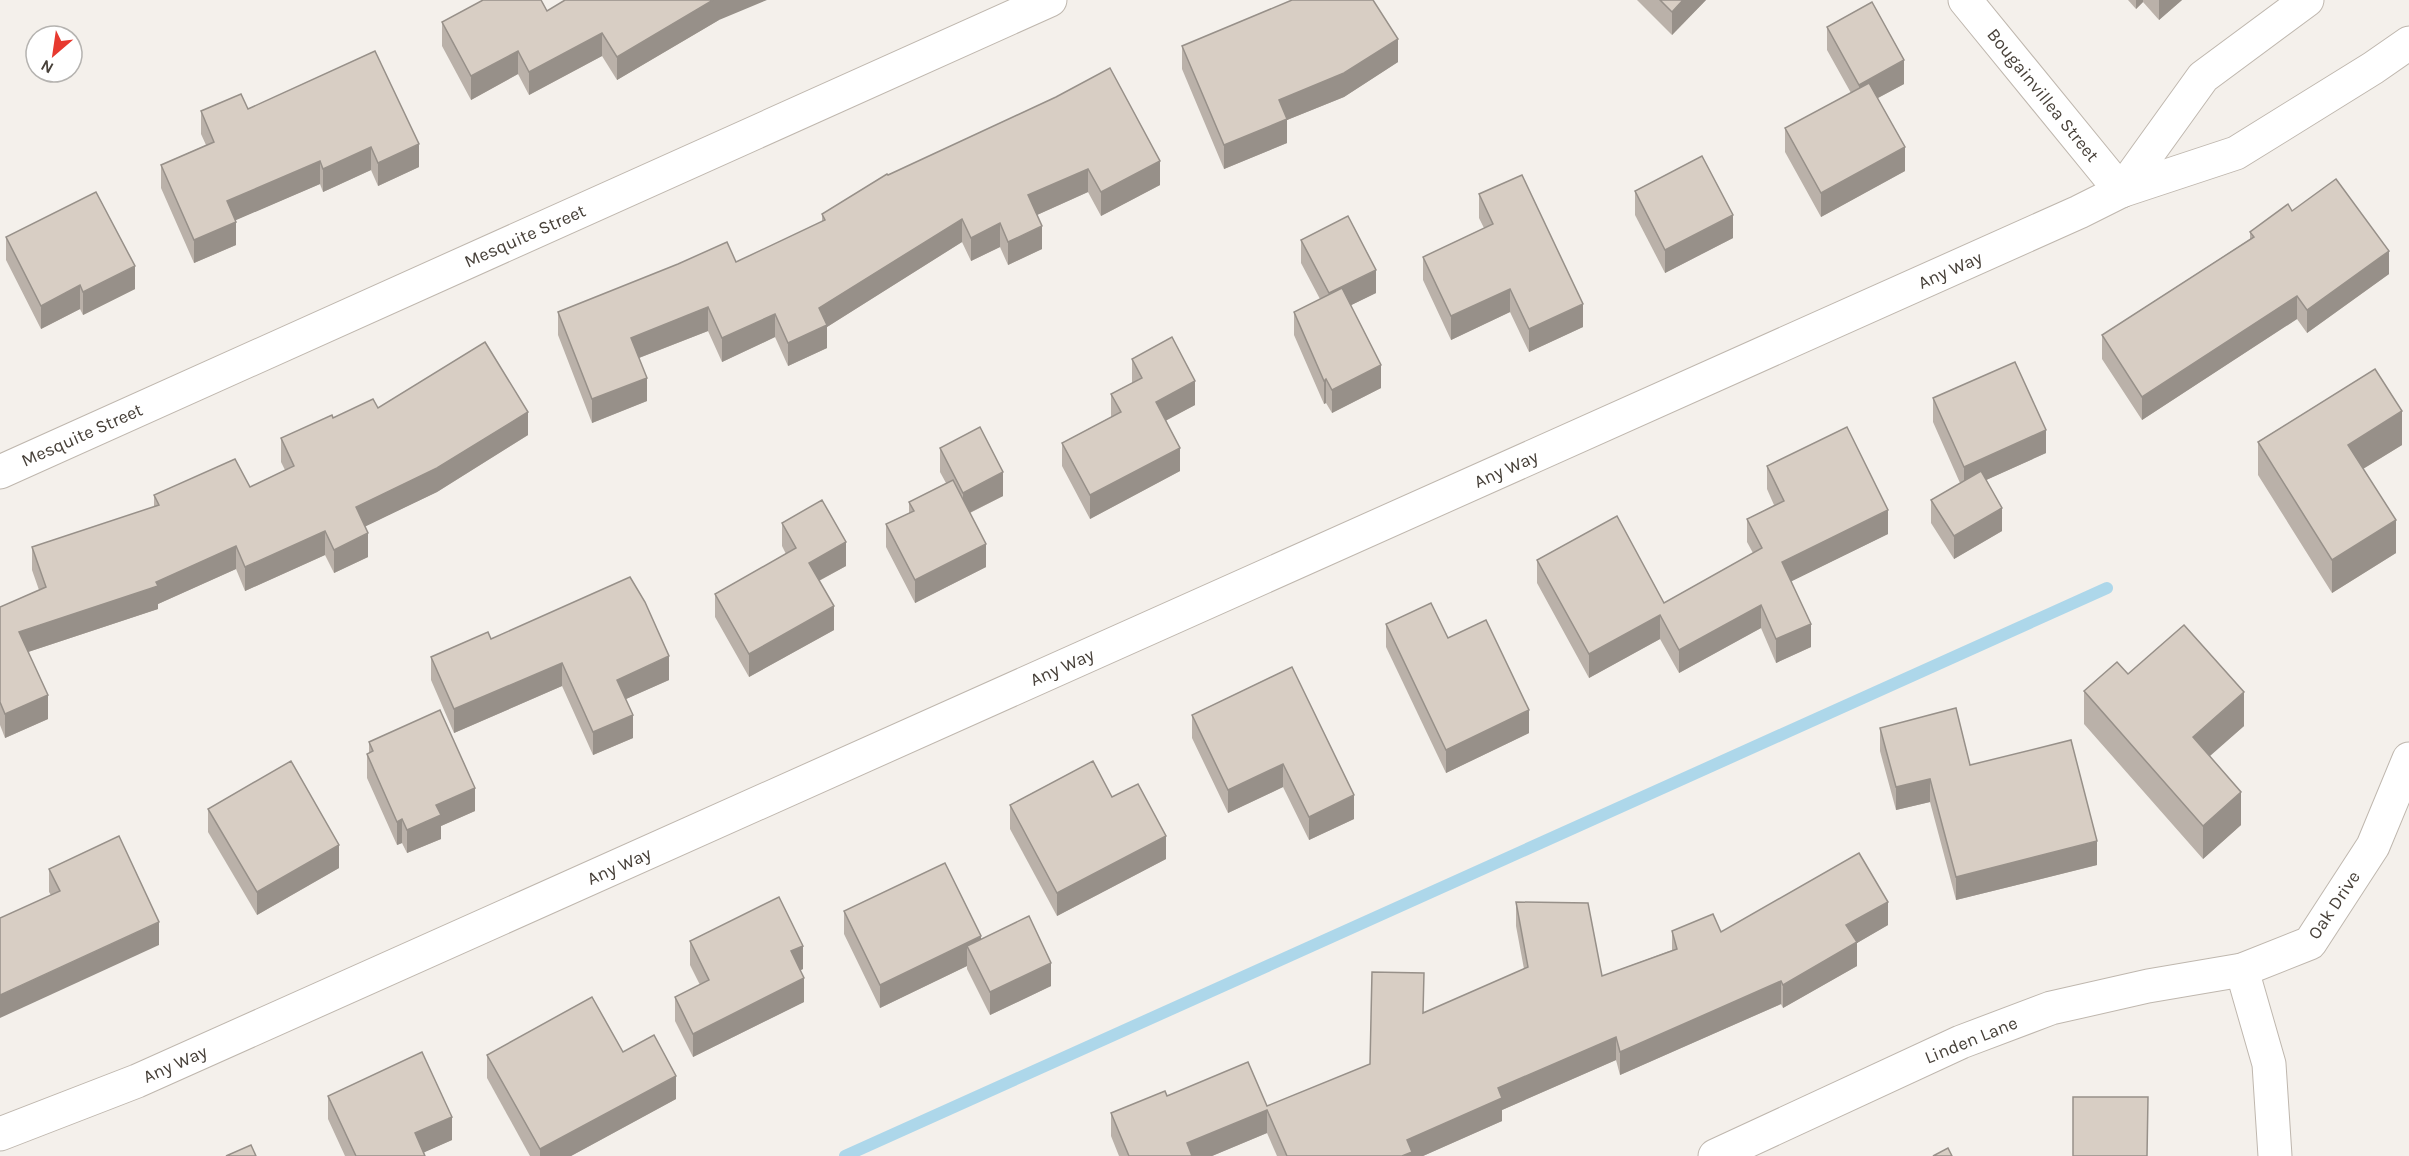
<svg xmlns="http://www.w3.org/2000/svg" width="2409" height="1156" viewBox="0 0 2409 1156" font-family="Karla,sans-serif">
<style>
.lines{fill:none;stroke-linecap:round;stroke-linejoin:round}
.stream{stroke:#add7ea;stroke-width:12}
.minor-casing{stroke:#bfb7ae;stroke-width:35}
.tertiary-casing{stroke:#bfb7ae;stroke-width:35}
.minor{stroke:#fff;stroke-width:33}
.tertiary{stroke:#fff;stroke-width:33}
.wall{fill:#bab1a9}
.shaded-wall{fill:#979089}
.building{fill:#d8cec4;stroke:#979089;stroke-width:1.5}
.labels{text-anchor:middle;dominant-baseline:central;stroke-width:4.5;stroke-linejoin:round;paint-order:stroke}
.street-label{font-size:18px;fill:#474039;stroke:#fff}
</style>
<rect width="100%" height="100%" fill="#f4f0eb"/>
<g class="lines">
<!-- stream -->
<path class="stream" d="M845 1156 2107 588"/>
<!-- minor casing -->
<g class="minor-casing">
<g id="minor">
<path d="M1965 0 2121 191"/>
<path d="M0 472 1050 0"/>
<path d="M2242 970 2269 1064 2275 1156"/>
<path d="M1715 1156 1961 1042 2051 1008 2148 986 2242 970 2310 943 2373 846 2409 759"/>
</g>
</g>
<!-- tertiary casing -->
<g class="tertiary-casing">
<g id="tertiary">
<path d="M2121 191 2203 77 2307 0"/>
<path d="M0 1134 137 1081 2079 212 2121 191 2236 153 2373 68 2409 43"/>
</g>
</g>
<!-- minor -->
<use href="#minor" class="minor"/>
<!-- tertiary -->
<use href="#tertiary" class="tertiary"/>
</g>
<!-- wall -->
<g class="wall">
<path d="M1637 0H1706L1672 35Z"/>
<path d="M2128 0H2182L2159 20 2143 2 2136 9Z"/>
<path d="M719 20 617 80 602 56 529 95 518 74 471 100 442 46V22Z"/>
<path d="M1827 27 1904 84 1878 98 1905 171 1821 217 1785 152V128L1851 93 1827 50Z"/>
<path d="M1182 46 1398 62 1344 97 1287 120V143L1224 169 1182 69Z"/>
<path d="M375 51 419 167 378 186 371 170 323 192 320 184 235 220 236 245 194 263 161 188V165L206 145 201 134V111L248 109Z"/>
<path d="M1056 97 1160 185 1101 216 1088 192 1037 215 1042 249 1008 265 1000 247 971 261 962 242 827 327V348L788 366 775 337 722 362 708 331 639 358 647 401 592 423 558 335V312L736 262 822 222V214L888 175Z"/>
<path d="M1635 191 1733 238 1665 273 1635 215Z"/>
<path d="M1479 194 1583 327 1529 352 1510 312 1451 340 1423 280V257L1484 228 1479 218Z"/>
<path d="M2292 211 2389 274 2307 333 2297 319 2142 420 2102 359V335L2250 239V232Z"/>
<path d="M6 237 135 289 83 315 80 309 41 329 6 260Z"/>
<path d="M1301 240 1376 293 1351 305 1381 388 1332 413 1326 403 1324 404 1294 335V312L1320 299 1301 263Z"/>
<path d="M1132 359 1195 405 1166 420 1180 471 1090 519 1062 466V443L1111 417V394L1132 383Z"/>
<path d="M1933 398 2046 453 1986 480 2002 531 1954 559 1931 523V500L1960 483 1933 422Z"/>
<path d="M378 408 528 435 437 492 365 526 368 557 334 573 325 555 245 591 236 569 158 604V609L28 652 48 719 5 738 0 725V607L39 590 32 570V547L154 507V495L250 487 285 470 281 462V438L333 418Z"/>
<path d="M2258 442 2402 445 2363 469 2396 553 2332 593 2258 475Z"/>
<path d="M940 448 1003 496 970 513 986 567 915 603 886 547V524L909 513V502L946 483 940 472Z"/>
<path d="M1767 466 1888 534 1791 581 1811 647 1776 663 1761 628 1679 673 1660 639 1589 678 1537 583V560L1664 603 1753 553 1747 542V519L1774 505 1767 489Z"/>
<path d="M782 523 846 566 819 581 834 630 749 677 715 617V594L786 554 782 546Z"/>
<path d="M1386 624 1448 638 1529 733 1446 773 1386 647Z"/>
<path d="M491 639 669 680 626 699 633 738 593 755 562 686 454 733 431 680V657Z"/>
<path d="M1292 667 1354 819 1309 840 1283 787 1228 813 1192 738V715Z"/>
<path d="M2128 674 2244 726 2209 756 2241 825 2203 859 2084 724V691Z"/>
<path d="M1880 728 1970 765 2097 865 1956 900 1930 802 1896 810 1880 751Z"/>
<path d="M369 742 475 811 441 826V839L407 853 402 843 397 845 367 778V754L369 753Z"/>
<path d="M1112 797 1166 859 1057 916 1010 829V805Z"/>
<path d="M208 809 339 868 257 915 208 832Z"/>
<path d="M49 869 159 945 51 895 49 892Z"/>
<path d="M1516 902 1602 976 1672 950V931L1721 932 1888 925 1857 943V966L1783 1008 1781 1004 1620 1075 1616 1060 1502 1110V1121L1423 1156H1277L1267 1133 1212 1156H1119L1111 1136V1113L1167 1096 1267 1106 1370 1064 1424 1013 1524 969 1516 926Z"/>
<path d="M844 911 981 940 1051 986 990 1015 967 969V966L880 1008 844 934Z"/>
<path d="M690 941 803 969 800 970 804 1002 693 1057 675 1021V997L700 985 690 965Z"/>
<path d="M487 1055 676 1099 571 1156H530L487 1078Z"/>
<path d="M328 1096 452 1140 424 1152 425 1156H345L328 1119Z"/>
</g>
<!-- shaded-wall -->
<g class="shaded-wall">
<path d="M713 0H767L719 20 617 80V57Z"/>
<path d="M1683 0H1706L1672 35V12Z"/>
<path d="M2136 0H2143V2L2136 9Z"/>
<path d="M2159 0H2182L2159 20Z"/>
<path d="M602 33V56L529 95V72Z"/>
<path d="M1398 39V62L1344 97 1287 120V143L1224 169V145L1279 100Z"/>
<path d="M518 51V74L471 100V76Z"/>
<path d="M1904 60V84L1859 108V85Z"/>
<path d="M419 144V167L378 186V163Z"/>
<path d="M371 147V170L323 192V169Z"/>
<path d="M1905 147V171L1821 217V193Z"/>
<path d="M320 161V184L227 224V201Z"/>
<path d="M1160 161V185L1101 216V192Z"/>
<path d="M1088 169V192L1028 219V195Z"/>
<path d="M1733 215V238L1665 273V250Z"/>
<path d="M962 219V242L827 327V348L788 366V343L819 308Z"/>
<path d="M236 222V245L194 263V240Z"/>
<path d="M1000 223V247L971 261V238Z"/>
<path d="M1042 226V249L1008 265V242Z"/>
<path d="M2389 251V274L2307 333V310Z"/>
<path d="M135 266V289L83 315V292Z"/>
<path d="M1376 270V293L1329 316V293Z"/>
<path d="M80 285V309L41 329V306Z"/>
<path d="M1510 289V312L1451 340V316Z"/>
<path d="M2297 296V319L2142 420V397Z"/>
<path d="M1583 304V327L1529 352V329Z"/>
<path d="M708 307V331L631 361V338Z"/>
<path d="M775 314V337L722 362V338Z"/>
<path d="M1381 365V388L1332 413V390Z"/>
<path d="M647 378V401L592 423V399Z"/>
<path d="M1326 379V403L1324 404V381Z"/>
<path d="M1195 381V405L1156 426V402Z"/>
<path d="M2402 411V445L2348 478V445Z"/>
<path d="M528 412V435L437 492 356 531V507Z"/>
<path d="M2046 430V453L1964 490V467Z"/>
<path d="M1180 448V471L1090 519V495Z"/>
<path d="M1003 472V496L963 516V493Z"/>
<path d="M2002 508V531L1954 559V536Z"/>
<path d="M1888 510V534L1782 586V562Z"/>
<path d="M2396 520V553L2332 593V560Z"/>
<path d="M325 531V555L245 591V567Z"/>
<path d="M368 533V557L334 573V550Z"/>
<path d="M846 542V566L809 586V563Z"/>
<path d="M986 544V567L915 603V580Z"/>
<path d="M236 546V569L158 604V609L19 655V632L156 582Z"/>
<path d="M1761 605V628L1679 673V650Z"/>
<path d="M834 606V630L749 677V654Z"/>
<path d="M1660 615V639L1589 678V654Z"/>
<path d="M1811 624V647L1776 663V639Z"/>
<path d="M669 656V680L617 703V680Z"/>
<path d="M562 663V686L454 733V709Z"/>
<path d="M2244 692V726L2193 771V737Z"/>
<path d="M48 695V719L5 738V714Z"/>
<path d="M1529 710V733L1446 773V750Z"/>
<path d="M633 715V738L593 755V732Z"/>
<path d="M1283 764V787L1228 813V790Z"/>
<path d="M1930 779V802L1896 810V787Z"/>
<path d="M475 788V811L441 826V839L407 853V830L436 805Z"/>
<path d="M2241 792V825L2203 859V826Z"/>
<path d="M1354 795V819L1309 840V817Z"/>
<path d="M402 819V843L397 845V822Z"/>
<path d="M1166 836V859L1057 916V893Z"/>
<path d="M2097 841V865L1956 900V877Z"/>
<path d="M339 845V868L257 915V892Z"/>
<path d="M1888 902V925L1857 943V966L1783 1008V985L1846 925Z"/>
<path d="M159 922V945L0 1018V995Z"/>
<path d="M981 936V959L967 946V966L880 1008V985Z"/>
<path d="M803 946V969L791 975V951Z"/>
<path d="M1051 963V986L990 1015V992Z"/>
<path d="M804 978V1002L693 1057V1034Z"/>
<path d="M1781 981V1004L1620 1075V1052Z"/>
<path d="M1616 1037V1060L1502 1110V1121L1423 1156H1402L1407 1140 1498 1088Z"/>
<path d="M676 1076V1099L571 1156H540V1149Z"/>
<path d="M1267 1110V1133L1212 1156H1187V1143Z"/>
<path d="M452 1117V1140L416 1156 415 1133Z"/>
</g>
<!-- building -->
<g class="building">
<path d="M483 0H541L547 11 565 0H713L617 57 602 33 529 72 518 51 471 76 442 22Z"/>
<path d="M1292 0H1373L1398 39 1344 73 1279 100 1287 119 1224 145 1182 46Z"/>
<path d="M1660 0H1683L1672 12Z"/>
<path d="M1872 2 1904 60 1859 85 1827 27Z"/>
<path d="M375 51 419 144 378 163 371 147 323 169 320 161 227 201 236 222 194 240 161 165 214 142 201 111 241 94 248 109Z"/>
<path d="M1110 68 1160 161 1101 192 1088 169 1028 195 1042 226 1008 242 1000 223 971 238 962 219 819 308 827 325 788 343 775 314 722 338 708 307 631 338 647 378 592 399 558 312 678 264 727 242 736 262 825 220 822 214 887 174 888 175 1056 97Z"/>
<path d="M1869 83 1905 147 1821 193 1785 128Z"/>
<path d="M1702 156 1733 215 1665 250 1635 191Z"/>
<path d="M1522 175 1583 304 1529 329 1510 289 1451 316 1423 257 1493 224 1479 194Z"/>
<path d="M2336 179 2389 251 2307 310 2297 296 2142 397 2102 335 2254 237 2250 232 2288 204 2292 211Z"/>
<path d="M96 192 135 266 83 292 80 285 41 306 6 237Z"/>
<path d="M1348 216 1376 270 1329 293 1301 240Z"/>
<path d="M1342 288 1381 365 1332 390 1326 379 1324 381 1294 312Z"/>
<path d="M1172 337 1195 381 1156 402 1180 448 1090 495 1062 443 1121 412 1111 394 1142 378 1132 359Z"/>
<path d="M485 342 528 412 437 468 356 507 368 533 334 550 325 531 245 567 236 546 156 582 158 586 19 632 48 695 5 714 0 702V607L46 587 32 547 159 505 154 495 235 459 250 487 294 466 281 438 332 415 333 418 373 399 378 408Z"/>
<path d="M2015 362 2046 430 1964 467 1933 398Z"/>
<path d="M2375 369 2402 411 2348 445 2396 520 2332 560 2258 442Z"/>
<path d="M980 427 1003 472 963 493 940 448Z"/>
<path d="M1847 427 1888 510 1782 562 1811 624 1776 639 1761 605 1679 650 1660 615 1589 654 1537 560 1617 516 1664 603 1762 548 1747 519 1784 501 1767 466Z"/>
<path d="M1981 471 2002 508 1954 536 1931 500Z"/>
<path d="M953 480 986 544 915 580 886 524 914 511 909 502Z"/>
<path d="M822 500 846 542 809 563 834 606 749 654 715 594 796 548 782 523Z"/>
<path d="M630 577 645 602 669 656 617 680 633 715 593 732 562 663 454 709 431 657 488 632 491 639Z"/>
<path d="M1431 603 1448 638 1486 620 1529 710 1446 750 1386 624Z"/>
<path d="M2184 625 2244 692 2193 737 2241 792 2203 826 2084 691 2117 662 2128 674Z"/>
<path d="M1292 667 1354 795 1309 817 1283 764 1228 790 1192 715Z"/>
<path d="M1956 708 1970 765 2071 740 2097 841 1956 877 1930 779 1896 787 1880 728Z"/>
<path d="M440 710 475 788 436 805 441 815 407 830 402 819 397 822 367 754 373 751 369 742Z"/>
<path d="M291 761 339 845 257 892 208 809Z"/>
<path d="M1093 761 1112 797 1138 784 1166 836 1057 893 1010 805Z"/>
<path d="M119 836 159 922 0 995V918L60 891 49 869Z"/>
<path d="M1859 853 1888 902 1846 925 1857 942 1783 985 1781 981 1620 1052 1616 1037 1498 1088 1502 1098 1407 1140 1412 1152 1402 1156H1287L1267 1110 1187 1143 1192 1156H1129L1111 1113 1165 1091 1167 1096 1248 1062 1267 1106 1370 1064 1372 972 1424 973 1423 1013 1528 967 1516 902 1588 903 1602 976 1677 949 1672 931 1713 914 1721 932Z"/>
<path d="M945 863 981 936 880 985 844 911Z"/>
<path d="M779 897 803 946 791 951 804 978 693 1034 675 997 709 980 690 941Z"/>
<path d="M1029 916 1051 963 990 992 967 946Z"/>
<path d="M592 997 623 1052 654 1035 676 1076 540 1149 487 1055Z"/>
<path d="M422 1052 452 1117 415 1133 425 1156H356L328 1096Z"/>
<path d="M2073 1097H2148L2147 1156H2073Z"/>
<path d="M251 1145 256 1156H226Z"/>
<path d="M1948 1148 1952 1156H1933Z"/>
</g>
<g class="labels">
<!-- street labels -->
<g class="street-label">
<text transform="translate(2043 95) rotate(51)">Bougainvillea Street</text>
<text transform="translate(525 236) rotate(-24)">Mesquite Street</text>
<text transform="translate(1950 270) rotate(-24)">Any Way</text>
<text transform="translate(82 435) rotate(-24)">Mesquite Street</text>
<text transform="translate(1506 469) rotate(-24)">Any Way</text>
<text transform="translate(1062 667) rotate(-24)">Any Way</text>
<text transform="translate(619 866) rotate(-24)">Any Way</text>
<text transform="translate(2334 905) rotate(-56)">Oak Drive</text>
<text transform="translate(1971 1040) rotate(-22)">Linden Lane</text>
<text transform="translate(175 1064) rotate(-24)">Any Way</text>
</g>
</g>
<!-- north arrow -->
<g transform="translate(54 54) rotate(209)"><circle r="28" fill="#ffffff" stroke="#b5b3b0" stroke-width="1.5"/>
<path d="M0-4.5L10 22L0 15L-10 22Z" fill="#e7392f"/>
<text y="-9" font-size="16" font-weight="bold" text-anchor="middle" fill="#474039">N</text>
</g>
</svg>
